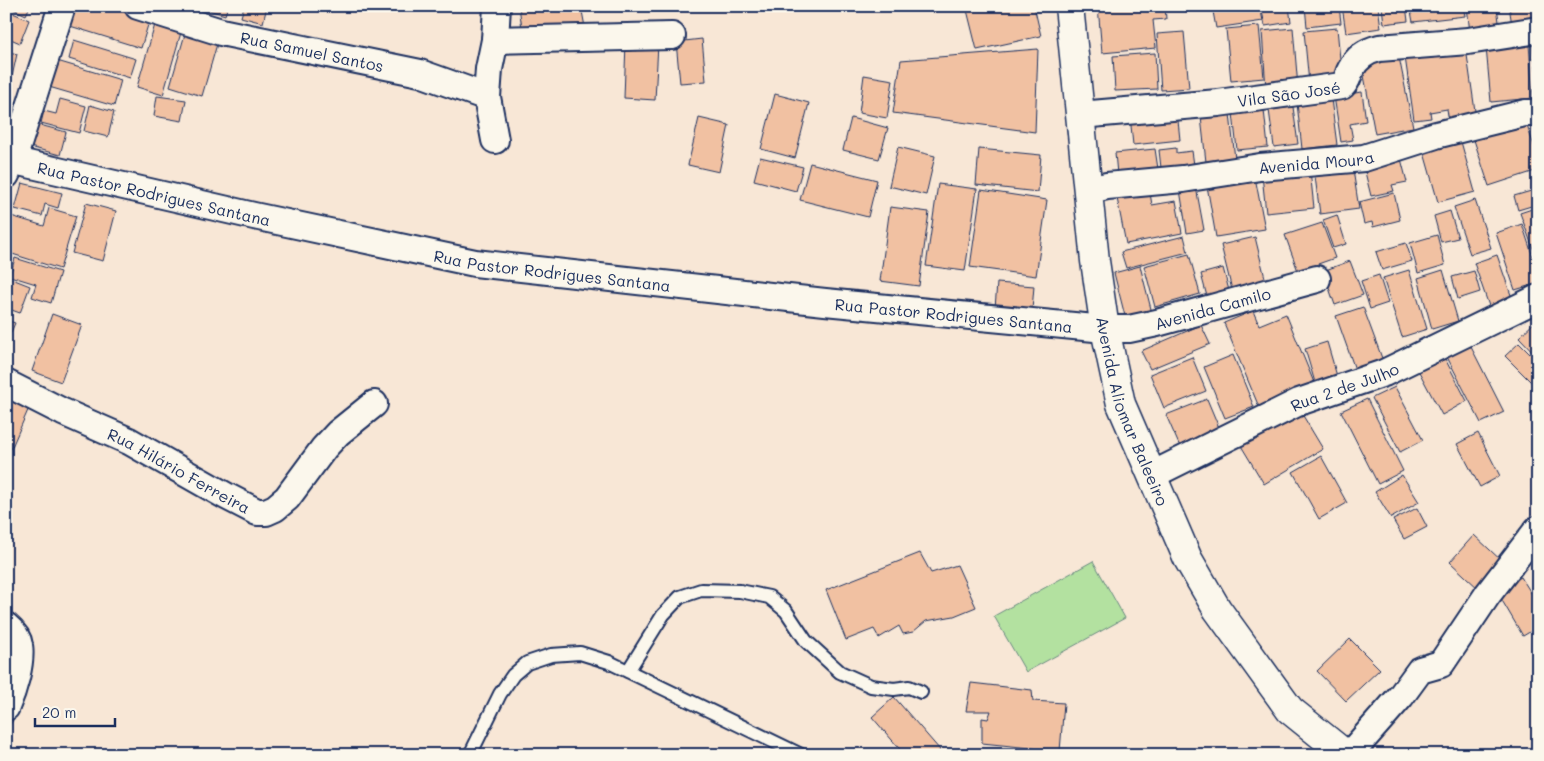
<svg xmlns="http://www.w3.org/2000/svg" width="1544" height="761" viewBox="0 0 1544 761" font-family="Mali,sans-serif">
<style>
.green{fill:#b3e1a0;stroke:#67887f}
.building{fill:#f1c1a2;stroke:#1b2f5e}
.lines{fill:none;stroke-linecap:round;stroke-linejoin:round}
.lane-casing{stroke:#1b2f5e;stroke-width:16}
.street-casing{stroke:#1b2f5e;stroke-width:30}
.secondary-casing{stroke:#1b2f5e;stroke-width:31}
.lane{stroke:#fbf7ec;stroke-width:12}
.street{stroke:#fbf7ec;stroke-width:26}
.secondary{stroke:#fbf7ec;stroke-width:28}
.labels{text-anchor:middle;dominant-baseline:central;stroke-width:4;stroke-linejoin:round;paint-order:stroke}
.street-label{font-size:16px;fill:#1b2f5e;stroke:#fbf7ec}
</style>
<rect width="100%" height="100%" fill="#f8e7d6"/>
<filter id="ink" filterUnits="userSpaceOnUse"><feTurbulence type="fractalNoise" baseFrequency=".02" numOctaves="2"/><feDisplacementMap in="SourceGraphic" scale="10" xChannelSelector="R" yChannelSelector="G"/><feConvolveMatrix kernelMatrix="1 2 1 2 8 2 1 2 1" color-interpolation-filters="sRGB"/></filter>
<g filter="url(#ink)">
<!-- green -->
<path class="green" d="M1093 561 1125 618 1026 672 994 616Z"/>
<!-- building -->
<g class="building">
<path d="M7 6H30L26 15Z"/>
<path d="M76 6H124L151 15 141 48 70 26Z"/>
<path d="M196 6H228L225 15Z"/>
<path d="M244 6H267L263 23 241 17Z"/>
<path d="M519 6H581L585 27 523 36Z"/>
<path d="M966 6H1034L1041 36 977 50Z"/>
<path d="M1098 6H1165L1166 19 1153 20 1156 48 1102 53Z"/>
<path d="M1212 6H1260L1263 21 1216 28Z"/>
<path d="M1261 6H1289L1291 22 1265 26Z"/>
<path d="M1305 6H1339L1341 23 1307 27Z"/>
<path d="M1342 6H1378L1381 28 1346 33Z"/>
<path d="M1382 6H1406L1408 21 1384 24Z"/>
<path d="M1410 6H1463L1465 16 1413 22Z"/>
<path d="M1467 6H1497L1500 30 1470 33Z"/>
<path d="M1509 6H1538V20L1512 25Z"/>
<path d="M6 10 29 20 20 43 6 37Z"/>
<path d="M156 21 182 29 163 95 137 87Z"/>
<path d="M1259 26 1264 78 1231 81 1226 29Z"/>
<path d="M187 27 219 37 202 96 170 86Z"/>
<path d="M1293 28 1298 87 1266 89 1262 31Z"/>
<path d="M1337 28 1342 80 1309 83 1304 31Z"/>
<path d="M1184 32 1189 88 1161 90 1157 34Z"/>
<path d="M1532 37H1538V82Z"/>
<path d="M702 39 706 81 680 83 676 42Z"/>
<path d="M74 40 136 59 130 78 69 59Z"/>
<path d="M626 42 658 44 655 100 624 98Z"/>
<path d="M1529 44 1533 98 1491 102 1486 47Z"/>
<path d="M1466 48 1476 118 1449 122 1447 109 1430 112 1431 118 1414 120 1405 57Z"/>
<path d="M1038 49 1035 132 893 113 901 60Z"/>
<path d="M6 51 17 54 11 81 6 80Z"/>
<path d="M1155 53 1157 89 1115 91 1113 56Z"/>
<path d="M1399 57 1413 127 1375 134 1362 65Z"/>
<path d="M57 61 121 80 114 106 49 87Z"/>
<path d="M864 75 893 80 887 118 859 113Z"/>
<path d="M1362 92 1366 121 1350 124 1353 140 1341 142 1334 96Z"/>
<path d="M775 94 809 103 795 158 761 149Z"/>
<path d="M157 96 186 100 182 121 154 116Z"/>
<path d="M60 99 86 106 79 133 41 123 44 111 56 114Z"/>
<path d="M1331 99 1337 145 1302 149 1297 103Z"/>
<path d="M90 105 114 112 108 137 84 131Z"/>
<path d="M1293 107 1298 144 1274 147 1269 110Z"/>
<path d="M1264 110 1268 147 1237 150 1233 113Z"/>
<path d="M1177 111 1180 140 1133 145 1130 116Z"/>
<path d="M1230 114 1236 168 1207 171 1201 117Z"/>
<path d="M699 118 729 125 719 172 688 165Z"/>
<path d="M851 118 888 128 879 159 843 150Z"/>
<path d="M1538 120V147L1532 121Z"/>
<path d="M1526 123 1538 157V170L1489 186 1474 140Z"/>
<path d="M36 124 66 132 60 155 30 147Z"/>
<path d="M1460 138 1475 192 1438 202 1423 149Z"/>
<path d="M898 147 935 156 926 195 889 186Z"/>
<path d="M1176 148V153L1192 151 1194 165 1161 168 1159 150Z"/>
<path d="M979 149 1041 155 1038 192 976 185Z"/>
<path d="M1155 149 1158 169 1117 174 1115 153Z"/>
<path d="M1400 155 1407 182 1392 185 1394 191 1371 196 1363 164Z"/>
<path d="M760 157 803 167 796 191 754 180Z"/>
<path d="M810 163 877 180 868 217 800 200Z"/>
<path d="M1352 163 1359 209 1320 214 1314 169Z"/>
<path d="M1310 170 1314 208 1266 213 1262 175Z"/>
<path d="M1254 172 1265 229 1216 237 1206 180Z"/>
<path d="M22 183 62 193 58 208 45 204 42 216 15 209Z"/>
<path d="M938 184 977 189 965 271 926 266Z"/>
<path d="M1149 187 1152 205 1176 201 1182 233 1126 244 1116 193Z"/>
<path d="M1196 187 1204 230 1187 233 1180 190Z"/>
<path d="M1538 189V204L1518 210 1514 196Z"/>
<path d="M981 190 1047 200 1036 276 970 267Z"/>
<path d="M1394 193 1400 220 1373 227 1372 222 1364 224 1359 202Z"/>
<path d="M1475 200 1491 248 1470 254 1454 207Z"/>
<path d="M86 203 116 211 103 261 72 253Z"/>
<path d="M890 207 929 212 919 286 880 281Z"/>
<path d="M1538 207V262L1520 213Z"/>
<path d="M49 208 76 216 60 269 6 252V232L11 216 44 226Z"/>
<path d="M1450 211 1458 238 1441 242 1434 216Z"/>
<path d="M1337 215 1346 244 1333 248 1323 220Z"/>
<path d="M1322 223 1335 258 1298 271 1285 235Z"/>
<path d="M1522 224 1538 272V283L1515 290 1496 233Z"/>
<path d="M1437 235 1445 265 1418 273 1410 243Z"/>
<path d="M1184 236 1188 252 1126 268 1121 252Z"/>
<path d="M1255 237 1267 286 1233 294 1221 245Z"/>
<path d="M1406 243 1412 261 1382 270 1376 252Z"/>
<path d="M1189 254 1200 294 1155 307 1144 266Z"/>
<path d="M1497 255 1512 298 1489 306 1474 263Z"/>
<path d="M15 258 60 272 51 303 32 297 36 284 10 276Z"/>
<path d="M1350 261 1363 295 1335 305 1323 271Z"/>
<path d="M1140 266 1152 313 1126 320 1114 273Z"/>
<path d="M1223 268 1231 298 1209 304 1201 274Z"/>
<path d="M1409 270 1427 329 1402 337 1383 278Z"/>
<path d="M1443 270 1458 321 1432 329 1418 278Z"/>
<path d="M1474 271 1480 292 1458 299 1452 277Z"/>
<path d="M1379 275 1388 303 1370 309 1361 281Z"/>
<path d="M7 277 30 286 20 313 6 308Z"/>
<path d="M997 283 1034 286 1032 310 995 308Z"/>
<path d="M1363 307 1386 369 1358 378 1336 316Z"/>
<path d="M1253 311 1259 325 1286 314 1315 385 1259 407 1224 323Z"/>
<path d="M52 314 82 325 61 382 32 371Z"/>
<path d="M6 320 15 323 6 344Z"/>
<path d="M1536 321 1538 323V357L1519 337Z"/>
<path d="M1201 325 1210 344 1150 369 1141 351Z"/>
<path d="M1327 342 1339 383 1317 389 1305 349Z"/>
<path d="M1469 343 1504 412 1481 423 1446 355Z"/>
<path d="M1519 343 1538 362V389L1505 356Z"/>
<path d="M1442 353 1467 401 1442 415 1416 366Z"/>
<path d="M1233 355 1254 407 1225 418 1204 367Z"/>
<path d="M1192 357 1206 391 1164 408 1150 374Z"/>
<path d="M1395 387 1423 440 1400 452 1372 398Z"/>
<path d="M6 389 32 401 11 449 6 447Z"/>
<path d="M1207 399 1220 430 1180 447 1166 415Z"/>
<path d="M1367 399 1403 471 1378 484 1341 411Z"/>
<path d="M1299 409 1323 449 1264 484 1240 444Z"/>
<path d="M1478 433 1500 476 1480 487 1457 444Z"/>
<path d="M1321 456 1347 503 1319 519 1293 472Z"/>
<path d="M1402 475 1419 502 1391 518 1375 492Z"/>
<path d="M1417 508 1427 527 1404 539 1393 520Z"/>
<path d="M1474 535 1505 564 1480 590 1450 562Z"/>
<path d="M920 553 931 573 957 565 976 607 954 616 926 621 913 632 903 634 899 626 879 638 874 629 846 640 826 590Z"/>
<path d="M1538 575V589L1532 579Z"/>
<path d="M1521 577 1538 604V627L1523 636 1497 592Z"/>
<path d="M1350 639 1380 669 1346 701 1317 671Z"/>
<path d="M971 683 1032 690 1033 701 1064 703 1060 751 982 743V718L988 719 991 711H966Z"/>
<path d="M894 697 940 750 935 755H905L872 717Z"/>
<path d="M6 718 13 720 6 732Z"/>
</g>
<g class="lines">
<!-- lane casing -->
<g class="lane-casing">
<g id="lane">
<path d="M628 671 663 615 680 597 701 590 740 591 769 597 786 611 806 641 840 672 871 686 894 689 909 687 921 692"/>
<path d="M470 755 500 694 513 675 527 663 551 655 580 653 609 662 801 755"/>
</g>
</g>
<!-- street casing -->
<g class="street-casing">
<g id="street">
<path id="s1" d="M138 6 221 32 420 73 487 97"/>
<path d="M495 40 672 36"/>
<path id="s2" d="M1080 115 1218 103 1342 86C1349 79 1347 76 1351 69 1357 57 1367 51 1379 48L1468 41 1538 30"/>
<path d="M495 140 487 97 489 69 495 40 497 6"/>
<path id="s3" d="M6 159 254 216 475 263 825 302 1105 329H1129L1157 323 1317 279"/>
<path d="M6 175 13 160 62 6"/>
<path id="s4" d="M1089 190 1107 186 1183 179 1260 167 1364 158 1436 135 1525 113H1538"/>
<path id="s5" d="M6 383 63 412 129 441 226 496 257 512H266L275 508 287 498 324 448 338 433 374 404"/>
<path id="s6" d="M1152 475 1299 402 1384 373 1538 298"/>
<path d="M6 626C12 631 18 637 19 645 22 663 13 691 6 707"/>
<path d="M1349 755 1401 696 1420 670 1441 664 1488 594 1538 529"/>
</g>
</g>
<!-- secondary casing -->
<g class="secondary-casing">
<g id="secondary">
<path id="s7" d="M1069 6 1095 261 1105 329 1121 404 1188 559 1217 609 1290 710 1346 755"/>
</g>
</g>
<!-- lane -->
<use href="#lane" class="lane"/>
<!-- street -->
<use href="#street" class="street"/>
<!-- secondary -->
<use href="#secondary" class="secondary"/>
</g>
</g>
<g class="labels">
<!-- street labels -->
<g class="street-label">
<text stroke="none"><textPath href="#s1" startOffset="180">Rua Samuel Santos</textPath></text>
<text stroke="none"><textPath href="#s2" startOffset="210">Vila São José</textPath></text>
<text stroke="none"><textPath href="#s4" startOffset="229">Avenida Moura</textPath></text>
<text stroke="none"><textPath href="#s3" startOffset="152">Rua Pastor Rodrigues Santana</textPath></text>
<text stroke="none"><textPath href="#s3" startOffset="558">Rua Pastor Rodrigues Santana</textPath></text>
<text stroke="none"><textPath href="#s3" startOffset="1224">Avenida Camilo</textPath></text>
<text stroke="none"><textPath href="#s3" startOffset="962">Rua Pastor Rodrigues Santana</textPath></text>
<text stroke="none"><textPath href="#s6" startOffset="212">Rua 2 de Julho</textPath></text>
<text stroke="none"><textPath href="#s7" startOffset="412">Avenida Aliomar Baleeiro</textPath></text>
<text stroke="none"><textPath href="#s5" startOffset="194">Rua Hilário Ferreira</textPath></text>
</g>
</g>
<!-- margin -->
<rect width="1544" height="761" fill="none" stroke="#fbf7ec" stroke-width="25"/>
<rect x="12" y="12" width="1519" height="736" fill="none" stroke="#1b2f5e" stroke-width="2" filter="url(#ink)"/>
<!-- scale -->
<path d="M35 718v8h80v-8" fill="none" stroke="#1b2f5e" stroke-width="2.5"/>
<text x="42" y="718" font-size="15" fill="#1b2f5e" stroke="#fbf7ec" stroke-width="4" paint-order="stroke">20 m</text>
</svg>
